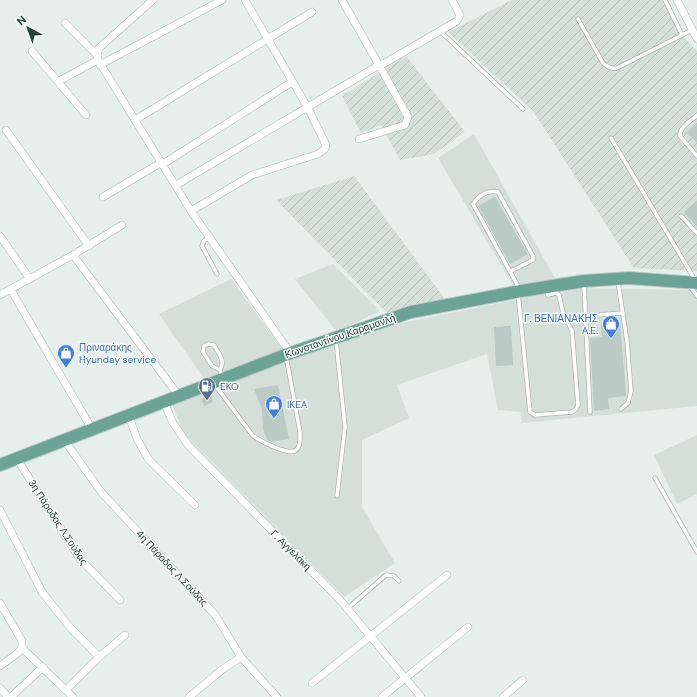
<svg xmlns="http://www.w3.org/2000/svg" width="697" height="697" viewBox="0 0 697 697" font-family="'DM Sans',sans-serif">
<style>
.built{fill:#d4dfda}
.industrial{fill:url(#industrial-furrows)}
.building{fill:#bbcac4}
.lines{fill:none;stroke-linecap:round;stroke-linejoin:round}
.lane-casing{stroke:#a8b8b2;stroke-width:5}
.street-casing{stroke:#a8b8b2;stroke-width:8}
.primary-casing{stroke:#c2cac8;stroke-width:14}
.lane{stroke:#fff;stroke-width:3.5}
.street{stroke:#fff;stroke-width:7}
.primary{stroke:#6ba495;stroke-width:12}
.labels{text-anchor:middle;dominant-baseline:central;stroke-width:3;stroke-linejoin:round;paint-order:stroke}
.shop-label{font-size:10px;fill:#366cbe;stroke:#f7fbf9;text-anchor:start}
.street-label{font-size:10px;fill:#244239;stroke:#f7fbf9}
.service-label{font-size:10px;fill:#4e5e75;stroke:#f7fbf9;text-anchor:start}
</style>
<defs>
<pattern id="industrial-furrows" width="10" height="10" patternUnits="userSpaceOnUse"><rect width="10" height="10" fill="#d4dfda"/><path d="M-1 1l2-2M0 10L10 0M9 11l2-2" fill="none" stroke="#b6c1bc"/></pattern>
</defs>
<rect width="100%" height="100%" fill="#e6efeb"/>
<!-- built -->
<g class="built">
<path d="M474 134 555 278 514 287 438 158Z"/>
<path d="M333 264 380 311 337 332 295 279Z"/>
<path d="M231 279 283 350 205 380 159 314Z"/>
<path d="M574 288 697 290V406L522 423 521 412 498 410 487 354 397 385 409 418 362 440V507L395 563 344 597 183 433 172 403 377 328Z"/>
<path d="M697 435V494L677 504 654 455Z"/>
</g>
<!-- industrial -->
<g class="industrial">
<path d="M512 0H668L685 38 697 51V271L634 268 533 111 448 32Z"/>
<path d="M406 56 465 132 434 154 400 160 381 125 361 133 342 96Z"/>
<path d="M354 176 445 299 387 313 276 200Z"/>
</g>
<!-- building -->
<g class="building">
<path d="M697 123V143L687 132Z"/>
<path d="M495 197 528 254 510 264 478 206Z"/>
<path d="M697 200V227L684 212Z"/>
<path d="M620 323 626 396 608 398 609 409 594 411 590 338 602 337 601 325Z"/>
<path d="M511 326 513 365 496 366 494 327Z"/>
<path d="M278 385 289 439 270 442 267 440 263 429 262 409 254 389Z"/>
<path d="M211 395 213 402 204 406 201 399Z"/>
</g>
<g class="lines">
<!-- lane casing -->
<g class="lane-casing">
<g id="lane">
<path d="M665 0 682 35"/>
<path d="M578 19 603 63C608 67 611 69 617 68L692 30"/>
<path d="M440 31 523 109"/>
<path d="M697 115C691 121 679 127 680 136L697 156"/>
<path d="M611 138 695 280"/>
<path d="M681 216 697 233"/>
<path d="M209 237 204 241 202 246 217 274"/>
<path d="M511 271 533 260V256L498 192C487 190 479 195 473 204L519 288"/>
<path d="M618 282 627 341 631 391 628 403 621 409"/>
<path d="M584 284 590 412"/>
<path d="M689 285 697 296"/>
<path d="M518 293 530 412 535 415 572 412 576 409 578 405 572 331 563 313 559 295 556 293 548 295 546 290"/>
<path d="M585 316 623 313"/>
<path d="M336 340 345 427 337 496"/>
<path d="M220 370 212 366 203 352 204 346 208 344 214 345C218 353 226 361 220 370L223 378"/>
<path d="M215 385 253 436C262 442 285 454 295 451 301 446 300 440 300 432L286 356"/>
<path d="M655 478 697 552"/>
<path d="M348 608 386 575 394 576 399 581"/>
</g>
</g>
<!-- street casing -->
<g class="street-casing">
<g id="street">
<path d="M153 0 99 48 97 55 98 60 191 211 291 354"/>
<path d="M677 0 697 39"/>
<path d="M65 23 97 55"/>
<path d="M32 51 86 115"/>
<path d="M100 65 222 0"/>
<path d="M59 81 98 60"/>
<path d="M135 120 312 12"/>
<path d="M6 130 89 246"/>
<path d="M359 139 405 125 408 117 379 65 385 63 457 21 460 15 452 0"/>
<path d="M163 164 292 82"/>
<path d="M176 185 379 65 342 0"/>
<path d="M103 197 162 162"/>
<path d="M191 211 252 175 318 154 325 149 326 145 308 108 245 0"/>
<path d="M0 236 30 279"/>
<path d="M73 255 179 396"/>
<path d="M11 290 93 431"/>
<path d="M0 295 73 255 122 225"/>
<path d="M164 402 173 423 188 445 341 601 421 697"/>
<path d="M129 416 137 439 149 460 195 505"/>
<path d="M65 441 102 493 216 616 241 657 277 697"/>
<path d="M17 459 80 559 120 600"/>
<path d="M0 510 42 592 68 625 99 657"/>
<path d="M0 603 22 641V648L73 697"/>
<path d="M0 666 18 653 22 648"/>
<path d="M312 683 447 575"/>
<path d="M0 688 8 697"/>
<path d="M66 690 99 657 125 635"/>
<path d="M11 697 43 667"/>
<path d="M189 697 223 669 241 657"/>
<path d="M382 697 468 627"/>
<path d="M503 697 523 680"/>
</g>
</g>
<!-- primary casing -->
<g class="primary-casing">
<path id="primary" d="M0 465 285 355 411 312 521 291 584 281 629 278 697 283"/>
</g>
<!-- lane -->
<use href="#lane" class="lane"/>
<!-- street -->
<use href="#street" class="street"/>
<!-- primary -->
<use href="#primary" class="primary"/>
</g>
<!-- icons -->
<defs>
<g id="shop-pin" transform="scale(0.9)"><path d="M0 17L-7.5 6A9.5 9.5 0 1 1 7.5 6Z" fill="#3f7fe0" stroke="#f7fbf9"/><path d="M-5-2.5h2.3a2.7 3.5 0 0 1 5.4 0H5L5.5 6h-11ZM-1.5-2.5h3a1.5 2.3 0 0 0-3 0Z" fill="#fff"/></g>
<g id="fuel-pin" transform="scale(0.9)"><path d="M0 17L-7.5 6A9.5 9.5 0 1 1 7.5 6Z" fill="#5c6f8a" stroke="#f7fbf9"/><path d="M-5.5-6h7V0h2V4h1.3V-2.5L3-4.5l.8-.8L6-3V5H2.5V1h-1V6h-7ZM-4.2-4.7v3.2H.2V-4.7Z" fill="#fff"/></g>
</defs>
<g fill-rule="evenodd">
<use href="#shop-pin" x="611" y="324"/>
<use href="#shop-pin" x="66" y="353"/>
<use href="#fuel-pin" x="207" y="386"/>
<use href="#shop-pin" x="274" y="404"/>
</g>
<g class="labels">
<!-- shop labels -->
<g class="shop-label">
<text x="598" y="318" text-anchor="end">Γ. ΒΕΝΙΑΝΑΚΗΣ<tspan x="598" dy="12">A.E.</tspan></text>
<text x="79" y="347">Πριναράκης<tspan x="79" dy="12">Hyunday service</tspan></text>
<text x="287" y="404">IKEA</text>
</g>
<!-- street labels -->
<g class="street-label">
<text transform="translate(340 336) rotate(-19)">Κωνσταντίνου Καραμανλή</text>
<text transform="translate(58 522) rotate(57)">3η Πάροδος Λ.Σούδας</text>
<text transform="translate(291 550) rotate(45)">Γ. Αγγελάκη</text>
<text transform="translate(172 568) rotate(47)">4η Πάροδος Λ.Σούδας</text>
</g>
<!-- service labels -->
<g class="service-label">
<text x="220" y="386">EKO</text>
</g>
</g>
<!-- north arrow -->
<g transform="translate(28 28) rotate(319)" stroke="#f7fbf9" stroke-width="3" paint-order="stroke">
<path d="M0-3L7 15L0 10L-7 15Z" fill="#244239"/>
<text y="-6" font-size="11" font-weight="bold" text-anchor="middle" fill="#244239">N</text>
</g>
</svg>
